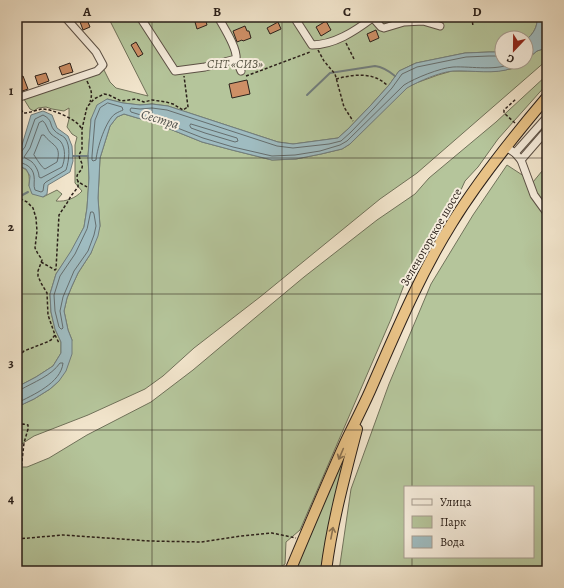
<svg xmlns="http://www.w3.org/2000/svg" width="564" height="588" viewBox="0 0 564 588" font-family="Alegreya,serif">
<style>
.green{fill:#b5c59b;stroke:#70725a;fill-rule:evenodd}
.water{fill:#9fbcc1;stroke:#717e7e}
.lines{fill:none;stroke-linecap:round;stroke-linejoin:round}
.shore{stroke:#656e6e;stroke-width:1}
.stream{stroke:#717e7e;stroke-width:2}
.building{fill:#cd8f66;stroke:#2b201a}
.minor-casing{stroke:#5c5146;stroke-width:9}
.highway-casing{stroke:#2b201a;stroke-width:12}
.path{stroke:#2b201a;stroke-width:1.5;stroke-dasharray:3 2;stroke-linecap:butt}
.minor{stroke:#f6eddd;stroke-width:7}
.highway{stroke:#e8c286;stroke-width:10}
.oneway{stroke:#8a7150}
.grid{fill:none;stroke:#2b201a;stroke-width:1;stroke-opacity:0.55}
.labels{text-anchor:middle;dominant-baseline:central;stroke-width:4;stroke-linejoin:round;paint-order:stroke}
.park-label{font-size:12px;font-style:italic;fill:#545241;stroke:#f6eddd}
.street-label{font-size:12px;fill:#2b201a;stroke:#f6eddd}
.water-label{font-size:13px;font-style:italic;fill:#4e4f4c;stroke:#f6eddd}
.neatline{fill:none;stroke:#2b201a;stroke-width:1.5}
.grid-label{font-size:13px;text-anchor:middle;font-weight:bold;fill:#2b201a}
</style>
<rect width="100%" height="100%" fill="#f1e4cb"/>
<filter id="stains"><feTurbulence type="fractalNoise" baseFrequency=".005" numOctaves="4"/><feColorMatrix values="0 0 0 0 .2 0 0 0 0 .09 0 0 0 0 .02 0 0 0 .5 -.17"/></filter>
<radialGradient id="worn" r=".72"><stop offset=".6" stop-color="#630" stop-opacity="0"/><stop offset="1" stop-color="#630" stop-opacity=".3"/></radialGradient>
<!-- green -->
<g class="green">
<path d="M108 17H537C538 27 533 34 526 40V38H502V52H489L465 53 416 63 399 71 389 85 371 105 348 129 338 138 293 144 278 142 168 106 152 104 140 105 123 103 107 99 91 119 88 156 89 178 87 208 84 227 71 252 56 274 50 294 51 312 55 329 61 342V353L53 366 36 377 17 387V165C29 170 30 173 29 186L43 197 57 190 62 194 56 201C66 202 76 198 82 191L75 183V145L77 137 72 134 67 127 69 119V108L64 111 52 109 46 107 38 108 34 111 30 109 22 96 102 66 110 82 116 88 148 96Z"/>
<path d="M547 44V60L417 173 380 199 260 297 194 348 163 376 145 389 88 415 34 436 17 447V407L34 399 50 389 59 381 72 340 68 330 64 311 67 298 72 286 78 273 91 253 100 226 98 198 100 158 110 126 117 117 124 114 134 117 155 123 202 142 232 150 272 160 296 159 321 154 342 149 350 144 407 87 416 83 438 75 452 71H497L511 69 523 62H526V60L537 51 543 49Z"/>
<path d="M547 75V84L498 139 478 167 465 181 460 192 437 223 409 272 391 319 300 530 286 542 285 564 275 571H17V467H27L49 458 87 435 151 402 193 370 268 307 304 277 377 220 415 194 429 178 496 122Z"/>
<path d="M507 165 533 182 547 165V571H339L351 489 389 384 431 284 473 215ZM405 487H533V557H405Z"/>
<path d="M355 427 335 496 321 571H295Z"/>
</g>
<!-- water -->
<g class="water">
<path d="M537 17H547V44L543 49 537 51 526 60V40C533 34 538 27 537 17Z"/>
<path d="M489 52H502V62H523C519 64 516 67 512 68 496 75 471 70 453 71 440 72 419 81 407 88L350 144 342 149 321 154 296 159 272 160 232 150 202 142 155 123 134 117 124 114 117 117 110 126 100 158 98 198 100 226 98 236 91 253 78 273 72 286 67 298 64 311 68 330 72 340V354L66 371 59 381 50 389 34 399 17 407V387L36 377 53 366 61 353V342L55 329 51 312 50 294 56 274 71 251 84 227 87 208 89 178 88 156 91 119 97 105 107 99 123 103 140 105 152 104 168 106 278 142 293 144 338 138 348 129 371 105 389 85 399 71 416 63 465 53Z"/>
<path d="M43 111 52 115 57 128 68 136 72 146 73 161 70 172 48 185 47 194 43 197 32 194 29 186 30 176 26 169 17 165V151L22 145 31 115Z"/>
</g>
<g class="lines">
<!-- shore -->
<g class="shore">
<path d="M502 56H489L466 57 417 67 402 74 392 88 374 108 351 132 341 141 329 144 293 148 277 146 167 110 152 108 140 109 131 108 130 110 131 112 157 120 203 138 233 147 272 156 295 155 320 151 340 145 347 141 404 85C415 78 440 68 453 67 472 66 498 72 515 62"/>
<path d="M108 103 122 107 123 110C121 111 118 112 115 114 106 120 97 148 96 160L93 161 92 160V156L95 120 100 108Z"/>
<path d="M43 121C47 124 47 130 51 134 54 137 59 139 61 142 66 149 65 160 62 167L41 178 39 177C39 172 36 166 32 162 30 160 26 159 24 157L30 148 39 123Z"/>
<path d="M191 124 237 138 238 141 235 142 205 133 191 128 190 126Z"/>
<path d="M42 135H44C52 146 62 145 57 162L45 169C42 168 36 158 34 155Z"/>
<path d="M17 153 21 152 25 147 35 119 43 115C53 120 49 124 54 130 57 134 62 135 65 138 71 146 69 161 66 170L46 182 44 184 43 191 41 192 35 190C33 185 35 181 34 176 33 167 25 163 17 162"/>
<path d="M91 212H93L94 214 96 226 94 235 88 251 74 271 63 297 60 311 63 328 62 329H61L59 327 55 311 54 295 60 276 75 254 87 229Z"/>
<path d="M17 390H20C34 382 51 376 60 363H63C61 383 33 395 17 403"/>
</g>
<!-- stream -->
<g class="stream">
<path d="M307 95 330 73 375 66C383 67 389 71 395 76"/>
<path d="M73 156H88"/>
<path d="M17 198 28 192"/>
</g>
</g>
<!-- building -->
<g class="building">
<path d="M84 17H86L90 27 83 30 79 19Z"/>
<path d="M205 18 207 25 197 29 195 22Z"/>
<path d="M326 21 331 30 321 36 316 27Z"/>
<path d="M278 22 281 29 270 34 267 28Z"/>
<path d="M245 26 247 31H249L251 38 243 41 242 40 237 42 233 31Z"/>
<path d="M376 30 379 38 370 42 367 34Z"/>
<path d="M136 42 143 54 138 57 131 45Z"/>
<path d="M70 63 73 72 62 75 59 67Z"/>
<path d="M46 73 49 81 38 85 35 76Z"/>
<path d="M23 76 28 89 17 93V78Z"/>
<path d="M247 80 250 94 232 98 229 84Z"/>
</g>
<g class="lines">
<!-- minor casing -->
<g class="minor-casing">
<g id="minor">
<path d="M140 17 175 71 205 67 236 59C238 49 223 26 218 17"/>
<path d="M294 17 312 45C334 45 355 31 371 19H374L381 27 384 28 404 22 423 21 440 26"/>
<path d="M236 59 241 71"/>
<path d="M17 98 97 71 103 65 96 52 65 17"/>
<path d="M506 147 515 153 521 160 534 195 547 213"/>
<path d="M515 153 547 117"/>
<path d="M521 160 547 130"/>
</g>
</g>
<!-- highway casing -->
<g class="highway-casing">
<g id="highway">
<path d="M290 571C308 528 326 485 345 443 353 426 362 409 370 391 395 334 419 276 452 223 480 178 513 137 547 97"/>
<path d="M326 571C332 523 345 476 357 429"/>
</g>
</g>
<!-- path -->
<g class="path">
<path d="M472 17 473 27"/>
<path d="M346 43 354 59"/>
<path d="M318 50 324 61 335 74 344 107 353 121"/>
<path d="M246 76 310 52"/>
<path d="M336 79C354 74 373 72 387 85"/>
<path d="M87 81C91 90 93 93 90 102"/>
<path d="M19 105 23 113C30 113 36 110 42 109 52 109 77 119 81 128"/>
<path d="M515 123 504 113V110L516 99"/>
<path d="M87 187C84 185 78 183 77 179 76 173 81 172 82 168 84 161 75 158 82 150V129L87 107 94 99 104 94 109 95 121 101 136 99 144 102 152 100 166 102 173 104 183 110 186 108H188V107L184 76"/>
<path d="M17 195 19 198 27 202 33 208 36 218 37 231 35 248 38 254 41 258 42 260 38 271V276L41 283 47 293 48 315 55 335 51 340 47 342 24 351 20 355 17 365"/>
<path d="M41 262 55 270 56 269 59 215 67 203 71 196 78 187V181"/>
<path d="M55 335 59 343"/>
<path d="M17 425 23 424 28 425V429L24 443 21 470 17 477"/>
<path d="M17 539 63 535 150 541 201 542 241 536 272 533 296 538"/>
</g>
<!-- minor -->
<use href="#minor" class="minor"/>
<!-- highway -->
<use href="#highway" class="highway"/>
</g>
<!-- one-way arrows -->
<defs><path id="oneway-shaft" d="M-6 0H5M1.5-3L5.5 0L1.5 3" fill="none" stroke-width="1.6" stroke-linecap="round" stroke-linejoin="round"/></defs>
<g class="oneway">
<use href="#oneway-shaft" transform="translate(341 454) rotate(113)"/>
<use href="#oneway-shaft" transform="translate(332 533) rotate(-79)"/>
</g>
<!-- grid -->
<path class="grid" d="M152 17V571M282 17V571M412 17V487M17 158H547M17 294H547M17 430H547M412 557V571"/>
<g class="labels">
<!-- park labels -->
<g class="park-label">
<text x="235" y="64">СНТ «СИЗ»</text>
</g>
<!-- street labels -->
<g class="street-label">
<text transform="translate(431 237) rotate(-60)">Зеленогорское шоссе</text>
</g>
<!-- water labels -->
<g class="water-label">
<text transform="translate(160 119) rotate(17)">Сестра</text>
</g>
</g>
<!-- margin -->
<rect width="564" height="588" fill="none" stroke="#f1e4cb" stroke-width="44"/>
<!-- legend -->
<rect x="404" y="486" width="130" height="72" fill="#f6eddd" stroke="#a59b8f"/>
<rect x="412" y="499" width="20" height="6" fill="#f6eddd" stroke="#a59b8f"/>
<text x="440" y="506" font-size="12" fill="#2b201a">Улица</text>
<rect x="412" y="516" width="20" height="12" fill="#b5c59b" stroke="#a59b8f"/>
<text x="440" y="526" font-size="12" fill="#2b201a">Парк</text>
<rect x="412" y="536" width="20" height="12" fill="#9fbcc1" stroke="#a59b8f"/>
<text x="440" y="546" font-size="12" fill="#2b201a">Вода</text>
<!-- north arrow -->
<g transform="translate(514 50) rotate(202)"><circle r="19" fill="#f6eddd" stroke="#a59b8f"/>
<path d="M0-3L7 15L0 10L-7 15Z" fill="#8f2418"/>
<text y="-6" font-size="11" font-weight="bold" text-anchor="middle" fill="#2b201a">С</text>
</g>
<rect x="22" y="22" width="520" height="544" class="neatline"/>
<g class="grid-label">
<text x="87" y="16">A</text>
<text x="217" y="16">B</text>
<text x="347" y="16">C</text>
<text x="477" y="16">D</text>
<text x="11" y="95">1</text>
<text x="11" y="231">2</text>
<text x="11" y="367">3</text>
<text x="11" y="503">4</text>
</g>
<rect width="100%" height="100%" filter="url(#stains)"/>
<rect width="100%" height="100%" fill="url(#worn)"/>
</svg>
